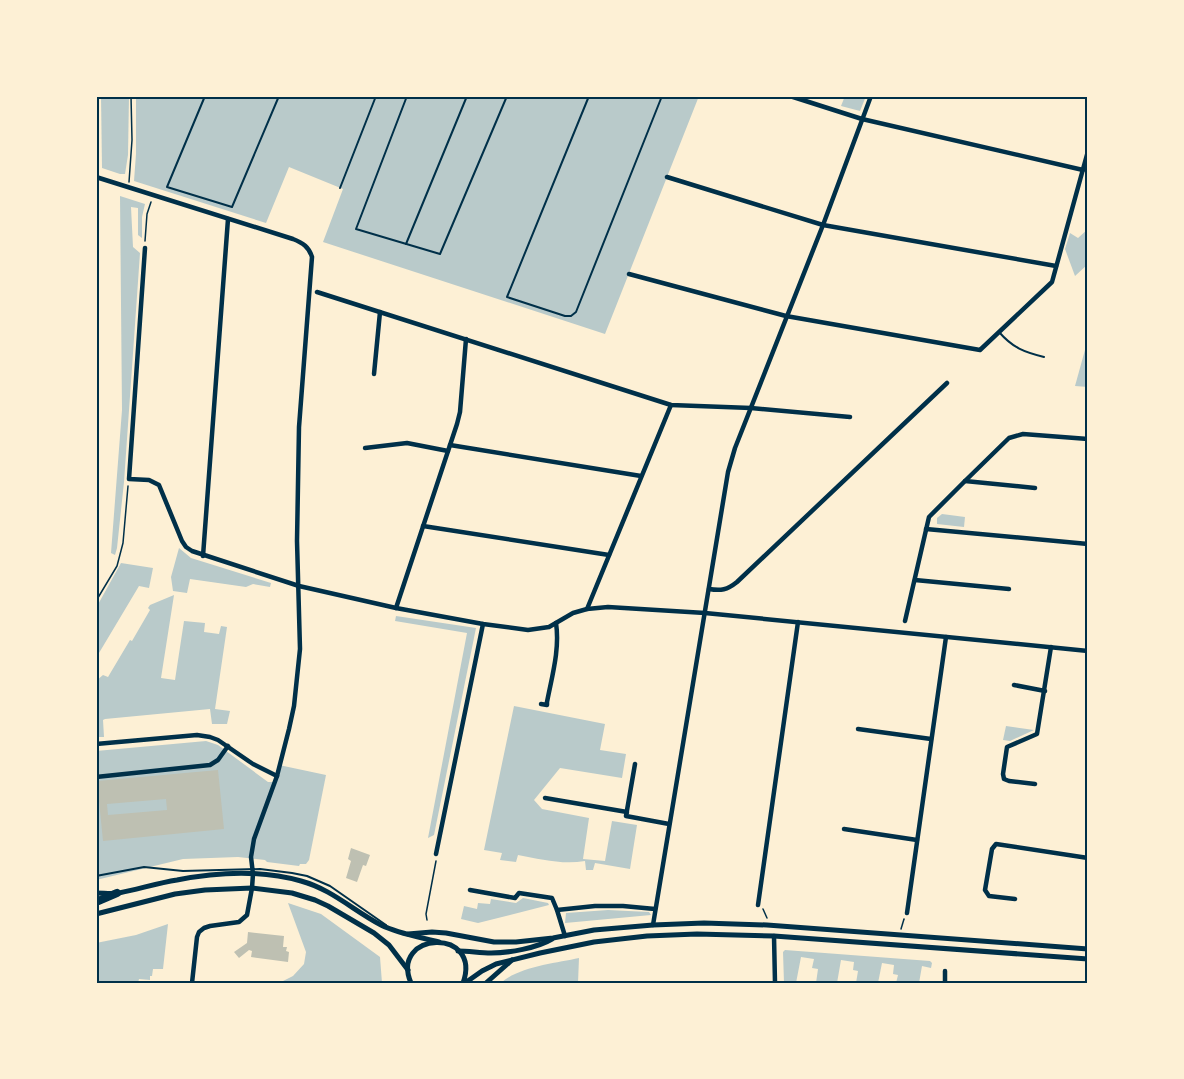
<svg xmlns="http://www.w3.org/2000/svg" width="1184" height="1079" viewBox="0 0 1184 1079" font-family="'PT Sans Narrow',sans-serif">
<style>
.green{fill:#b9caca}
.building{fill:#bec0b2;fill-rule:evenodd}
.lines{fill:none;stroke-linecap:round;stroke-linejoin:round}
.path{stroke:#003049;stroke-width:1.5}
.service{stroke:#003049;stroke-width:2}
.minor{stroke:#003049;stroke-width:4.5}
.tertiary{stroke:#003049;stroke-width:5}
.motorway{stroke:#003049;stroke-width:8}
.rail{stroke:#657d81;stroke-width:2}
.neatline{fill:none;stroke:#003049;stroke-width:2}
</style>
<rect width="100%" height="100%" fill="#fdf0d5"/>
<!-- green -->
<g class="green">
<path d="M101 96H129L128 155 125 174H120L102 168Z"/>
<path d="M136 96H699L605 334 323 242 343 189 289 167 266 223 134 181 136 154Z"/>
<path d="M845 96H866L860 111 841 106Z"/>
<path d="M120 196 145 204 142 217V238L138 235V208L131 207 133 247 140 253 124 482 117 548 115 555 111 553 122 410Z"/>
<path d="M1088 229V264L1075 276 1065 249 1070 233 1078 238Z"/>
<path d="M1088 339V387L1075 386Z"/>
<path d="M942 514 965 517 964 527 937 524V518Z"/>
<path d="M179 548 191 558 271 583 270 587 253 584 246 587 190 579 187 593 173 591 171 577Z"/>
<path d="M121 563 153 568 149 588 139 586 96 658V608Z"/>
<path d="M174 595 161 678 175 680 184 621 205 623 204 632 219 634 221 626 227 627 215 709 230 711 227 724H212L210 709 105 719 103 720 104 737H96V681L103 675 108 677 130 640 132 641 150 610 148 608 150 605Z"/>
<path d="M396 616 476 628 434 835 428 838 467 633 395 621Z"/>
<path d="M514 706 605 724 600 750 626 754 622 778 560 768 534 800 542 809 589 818 583 859 605 861 612 821 637 825 630 869 595 863 593 870H586L585 861C562 865 540 859 518 855L516 862 500 860 502 853 484 850Z"/>
<path d="M1006 726 1034 730 1010 741 1003 740Z"/>
<path d="M206 741 218 745 268 782H274L279 765 326 775 309 860 306 864H300L299 866 267 862 265 860 238 857 183 859 96 880V751Z"/>
<path d="M523 898 548 903 549 905 478 923 461 919 464 906 477 909 478 903 490 904 491 899 516 903Z"/>
<path d="M288 903 321 914 380 957 382 983H279L293 976 304 964 306 952Z"/>
<path d="M608 910 649 912 651 915 565 923 566 913Z"/>
<path d="M168 924 163 969H153L152 976H150V980L139 979 138 983 96 982V943L136 935Z"/>
<path d="M785 950 930 961 932 963 931 968 922 966 919 983H896L898 975 893 974 894 965 882 963 878 983H856L858 971 853 970 854 962 841 960 837 983H816L818 969 812 968 814 959 801 957 796 983H784L783 952Z"/>
<path d="M579 958 578 983H501C518 967 556 963 579 958Z"/>
</g>
<!-- building -->
<g class="building">
<path d="M218 770 224 829 103 841 97 781ZM166 799 167 810 108 815 107 804Z"/>
<path d="M351 848 370 855 366 866 363 865 357 882 346 878 351 861 348 859Z"/>
<path d="M248 932 284 936 283 947H287L286 951 289 952 288 962 251 957 252 951 249 950 239 958 234 952 247 943Z"/>
</g>
<g class="lines">
<!-- path -->
<g class="path">
<path d="M129 182 132 140 131 96"/>
<path d="M145 241 147 214 151 202"/>
<path d="M96 601 117 566 123 543 128 486"/>
<path d="M763 909 767 918"/>
<path d="M427 920 426 914 436 861"/>
<path d="M901 929 904 919"/>
</g>
<!-- service -->
<g class="service">
<path d="M205 96 167 187 232 207 279 96"/>
<path d="M407 96 356 229 440 254 507 96"/>
<path d="M589 96 507 297 565 316H571L576 312 662 96"/>
<path d="M340 188 376 96"/>
<path d="M406 244 467 96"/>
<path d="M999 332C1013 348 1024 352 1044 357"/>
<path d="M96 876 144 867 183 871 260 869 292 873 307 876 330 886 386 925"/>
</g>
<!-- minor -->
<g class="minor">
<path d="M790 96 862 119 1083 170"/>
<path d="M96 177 293 239C303 243 309 247 312 257L299 427 297 541 300 649 294 706 289 729 277 776 254 839 251 857 253 874 252 888 247 915 239 922 210 926 204 928 199 932 197 937 192 983"/>
<path d="M667 177 823 225 1056 266"/>
<path d="M145 248 129 479 149 480 159 485 182 541 186 547 192 551 299 586 396 608 483 624 528 630 549 627 573 613 587 609 608 607 705 613 1088 651"/>
<path d="M629 274 786 316 980 350 1052 282 1088 151"/>
<path d="M317 292 671 405 751 408 850 417"/>
<path d="M374 374 380 312"/>
<path d="M450 445 641 476"/>
<path d="M365 448 407 443 448 451"/>
<path d="M965 481 1035 488"/>
<path d="M423 526 609 555"/>
<path d="M926 529 1088 544"/>
<path d="M203 556 228 219"/>
<path d="M915 580 1009 589"/>
<path d="M709 589C721 591 727 590 737 582L947 383"/>
<path d="M396 608 457 424 460 412 466 339"/>
<path d="M587 609 671 405"/>
<path d="M905 621 929 517 965 481 1009 438 1023 434 1088 439"/>
<path d="M1014 685 1045 691"/>
<path d="M541 704 547 705V702C552 676 560 649 556 623"/>
<path d="M858 729 931 739"/>
<path d="M96 744 197 735 210 737 218 740 253 764 277 776"/>
<path d="M635 764 626 816 669 824"/>
<path d="M96 777 210 765 218 760 228 746"/>
<path d="M1035 784 1009 781 1004 779 1003 774 1007 747 1037 734 1051 647"/>
<path d="M545 798 627 812"/>
<path d="M844 829 917 840"/>
<path d="M436 854 483 624"/>
<path d="M470 890 515 898 519 893 552 898 557 910"/>
<path d="M1015 899 989 896 985 890 992 849 996 844 1088 858"/>
<path d="M758 905 798 622"/>
<path d="M907 913 946 637"/>
<path d="M653 925 728 472 735 448 823 225 871 96"/>
<path d="M565 936 557 910 595 906H623L655 909"/>
<path d="M774 936 775 983"/>
<path d="M945 971V983"/>
</g>
<!-- tertiary -->
<g class="tertiary">
<path d="M96 893C104 893 112 894 119 893 139 889 158 883 177 880 217 872 262 870 301 881 331 889 354 911 381 925 399 934 420 937 439 942"/>
<path d="M96 914 175 894 205 890 252 888 292 893 315 900 328 906 374 933 389 945 408 970"/>
<path d="M408 934 432 932 446 933 494 942H516L553 938 594 930 653 925 704 923 767 925 1088 949"/>
<path d="M458 951C469 951 480 953 491 953 509 953 537 948 552 939"/>
<path d="M411 983C389 931 483 927 463 983"/>
<path d="M465 983 482 971 496 964 540 953 594 942 647 936 697 934 774 936 1088 959"/>
<path d="M486 983 512 960"/>
</g>
<!-- motorway -->
<path class="motorway" d="M96 902 117 893"/>
<!-- rail -->
<path class="rail" d="M96 178 97 268 96 358"/>
</g>
<!-- border -->
<rect width="1184" height="1079" fill="none" stroke="#fdf0d5" stroke-width="195"/>
<rect x="98" y="98" width="988" height="884" class="neatline"/>
</svg>
